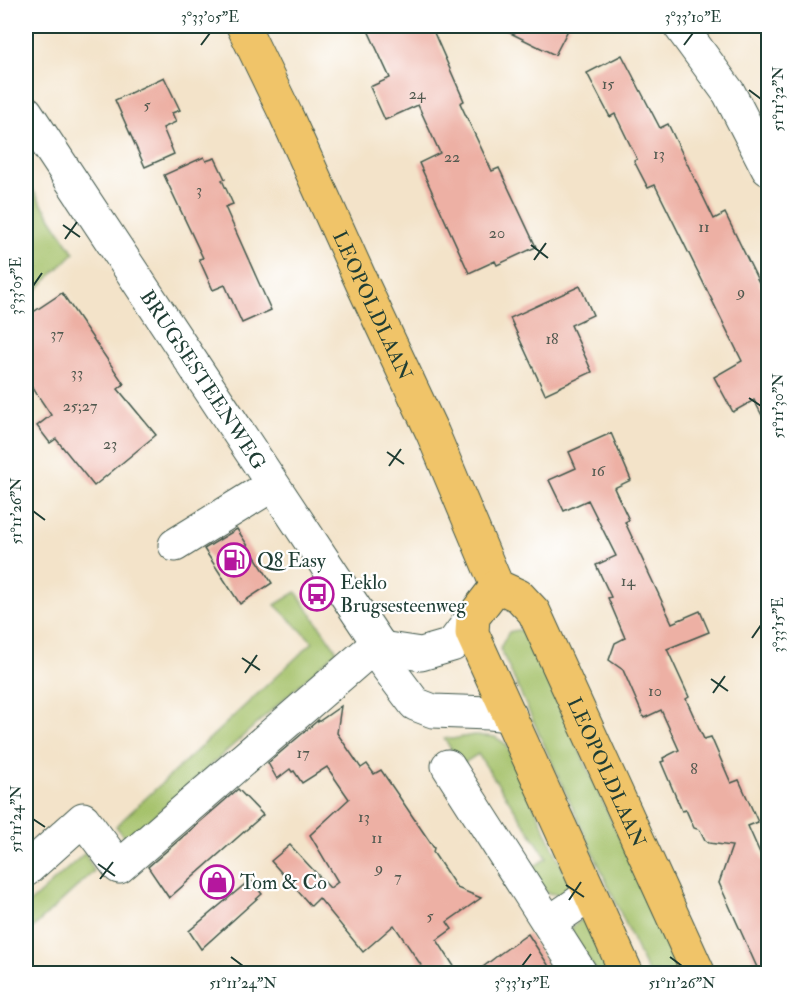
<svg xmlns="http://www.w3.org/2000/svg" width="794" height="999" viewBox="0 0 794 999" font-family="'IM FELL Double Pica',serif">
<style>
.green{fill:#a4c169;stroke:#627f4e;stroke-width:1.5}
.building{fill:#edb0a4}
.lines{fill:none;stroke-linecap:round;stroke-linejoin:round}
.minor-casing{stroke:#3f564a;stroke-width:35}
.major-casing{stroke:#3f564a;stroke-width:35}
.minor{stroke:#fff;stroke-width:33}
.major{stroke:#f0c469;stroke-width:33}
.ticks{fill:none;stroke:#1f3d34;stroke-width:2}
.labels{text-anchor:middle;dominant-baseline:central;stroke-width:4.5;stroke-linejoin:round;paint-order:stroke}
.number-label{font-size:16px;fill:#525a50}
.street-label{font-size:20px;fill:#1f3d34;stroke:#fff}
.poi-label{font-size:20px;fill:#1f3d34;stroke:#fff;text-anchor:start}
.neatline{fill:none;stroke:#1f3d34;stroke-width:2}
.ticks-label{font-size:15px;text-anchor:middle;fill:#1f3d34}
</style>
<rect width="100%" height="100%" fill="#fff"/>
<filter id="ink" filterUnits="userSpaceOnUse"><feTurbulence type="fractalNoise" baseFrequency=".0167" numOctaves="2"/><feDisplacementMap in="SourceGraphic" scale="12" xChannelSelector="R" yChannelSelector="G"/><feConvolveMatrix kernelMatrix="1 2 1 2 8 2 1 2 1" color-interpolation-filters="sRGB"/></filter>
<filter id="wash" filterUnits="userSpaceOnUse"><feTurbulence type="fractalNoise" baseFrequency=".008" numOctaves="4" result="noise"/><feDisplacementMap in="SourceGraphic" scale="24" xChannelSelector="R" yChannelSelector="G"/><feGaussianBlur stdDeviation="1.35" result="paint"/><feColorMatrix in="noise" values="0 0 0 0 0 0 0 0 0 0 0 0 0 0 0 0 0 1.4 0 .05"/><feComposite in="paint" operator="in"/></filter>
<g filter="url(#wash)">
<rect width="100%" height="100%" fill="#f3e3c9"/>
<!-- green -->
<g class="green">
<path d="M26 180 74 253 26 300Z"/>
<path d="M296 592 337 651 127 841 116 826 313 642 275 605Z"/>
<path d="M517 630 525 631 681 973H648L500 648 509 632Z"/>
<path d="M474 735 495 737 506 744 568 880 569 888 562 895 547 893 530 869 547 858 478 754 461 765 444 738 452 739Z"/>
<path d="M85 853 94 871 26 934V906Z"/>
<path d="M585 918 610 973H597L572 934V927Z"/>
</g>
<g id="blocks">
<!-- building -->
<g class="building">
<path d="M366 26H431L464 101 460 103 492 171 499 168 536 247 497 265 495 261 469 273 419 163 440 153 418 105 385 120 370 87 390 78Z"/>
<path d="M496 26H570L555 55Z"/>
<path d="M622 55 660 128 668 124 714 219 725 213 768 301V427L754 400 733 412 714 377 742 361 655 185 648 188 634 161 637 159 615 114 610 117 587 73Z"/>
<path d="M164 77 180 110 172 113 176 122 163 128 174 154 145 167 115 100Z"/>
<path d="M204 157 206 161 215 158 225 179 222 180 233 204 225 207 271 310 242 323 225 285 213 290 199 259 203 258 164 175Z"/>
<path d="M580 286 593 315 571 325 592 372 545 394 510 318Z"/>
<path d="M62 293 124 384 118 389 156 435 94 486 56 439 50 443 37 426 51 415 26 378V317Z"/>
<path d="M611 433 631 480 614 488 629 520 625 522 672 623 700 611 709 632 667 649 689 697 686 699 704 739 711 737 731 783 739 780 758 822 748 826 768 871V974H760L719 883 732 846 709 843 705 840 700 830 694 828 686 810 682 811 661 762 664 761 663 758 679 750 661 710 644 718 623 670 609 660 615 643 625 638 608 598 611 597 596 565 616 556 588 500 564 511 549 480 576 468 569 452Z"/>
<path d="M237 529 272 583 240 604 204 549Z"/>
<path d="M341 706 337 733 361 768 367 764 374 774 381 770 434 848 433 852 457 888 481 898 447 922 452 929 437 940 459 974H427L394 925 363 952 319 898 311 906 271 861 290 845 330 888 338 882 310 835 349 799 327 767 302 783 294 771 292 772 290 769 277 779 268 763 316 722 318 720V722Z"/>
<path d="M238 789 263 815 169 898 148 867Z"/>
<path d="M250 880 262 894 201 949 189 931Z"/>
<path d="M528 934 554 974H474L501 953Z"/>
</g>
</g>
</g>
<g filter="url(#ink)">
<use href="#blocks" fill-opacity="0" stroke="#3f564a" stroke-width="1.5"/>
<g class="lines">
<!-- minor casing -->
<g class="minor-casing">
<g id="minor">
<path d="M680 26 729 93 768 169"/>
<path id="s1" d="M26 112 378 643 385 664 415 704 433 711 489 713 510 715"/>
<path d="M175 545 272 485"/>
<path d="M381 648 421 654 452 645 473 617"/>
<path d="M448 766 581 974"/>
<path d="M26 870 83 819 119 867 378 643"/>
<path d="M549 923 590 895"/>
</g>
</g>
<!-- major casing -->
<g class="major-casing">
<g id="major">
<path id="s2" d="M243 26 286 115 362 283 433 434 497 586 519 596 534 612 699 974"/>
<path d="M497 586 473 617 472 633 627 974"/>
</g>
</g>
<!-- minor -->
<use href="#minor" class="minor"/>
<!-- major -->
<use href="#major" class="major"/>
</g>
</g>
<!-- ticks -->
<path class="ticks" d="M201 45 210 33M684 45 693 33M749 90 761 99M63 225 80 237M65 239 77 222M531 245 548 258M534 260 546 243M33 286 42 273M749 398 761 406M387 452 404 464M389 466 401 449M33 511 45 520M752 638 761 625M242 658 260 670M245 673 257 655M711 679 728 691M713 693 725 676M33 819 45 827M98 864 115 876M100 879 113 862M566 885 584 897M569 900 581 882M231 957 243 966M670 957 682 966M522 966 531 954"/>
<!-- icons -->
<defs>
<g id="fuel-ring" transform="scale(1.725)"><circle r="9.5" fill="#fff" stroke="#b5179e" stroke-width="1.5"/><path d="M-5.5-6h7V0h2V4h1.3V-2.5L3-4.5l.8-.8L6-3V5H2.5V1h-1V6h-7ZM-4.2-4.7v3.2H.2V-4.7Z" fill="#b5179e"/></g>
<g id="bus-ring" transform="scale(1.725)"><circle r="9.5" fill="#fff" stroke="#b5179e" stroke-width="1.5"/><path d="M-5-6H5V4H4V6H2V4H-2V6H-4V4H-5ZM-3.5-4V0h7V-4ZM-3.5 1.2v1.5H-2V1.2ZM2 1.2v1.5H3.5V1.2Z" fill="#b5179e"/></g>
<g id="shop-ring" transform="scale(1.725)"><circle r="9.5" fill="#fff" stroke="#b5179e" stroke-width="1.5"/><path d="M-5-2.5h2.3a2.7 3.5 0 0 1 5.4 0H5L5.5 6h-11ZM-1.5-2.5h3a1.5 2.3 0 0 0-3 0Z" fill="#b5179e"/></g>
</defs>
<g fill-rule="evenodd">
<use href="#fuel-ring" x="234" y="560"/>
<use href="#bus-ring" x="317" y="594"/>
<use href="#shop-ring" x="217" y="882"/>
</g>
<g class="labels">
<!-- number labels -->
<g class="number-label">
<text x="608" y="84">15</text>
<text x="417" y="94">24</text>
<text x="147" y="105">5</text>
<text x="659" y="154">13</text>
<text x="452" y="157">22</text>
<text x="199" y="190">3</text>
<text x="704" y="227">11</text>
<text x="497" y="233">20</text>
<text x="741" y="292">9</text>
<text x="57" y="334">37</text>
<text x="552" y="339">18</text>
<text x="77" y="373">33</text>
<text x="80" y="406">25;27</text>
<text x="110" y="444">23</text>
<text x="598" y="471">16</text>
<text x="628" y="581">14</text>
<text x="655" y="691">10</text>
<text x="303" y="753">17</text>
<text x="694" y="769">8</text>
<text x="364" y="817">13</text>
<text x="377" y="838">11</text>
<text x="379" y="868">9</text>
<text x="398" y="877">7</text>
<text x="430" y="916">5</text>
</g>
<!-- street labels -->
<g class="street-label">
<text stroke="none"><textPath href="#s2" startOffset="308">LEOPOLDLAAN</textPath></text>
<text stroke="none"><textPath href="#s1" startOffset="321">BRUGSESTEENWEG</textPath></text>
<text stroke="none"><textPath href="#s2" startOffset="837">LEOPOLDLAAN</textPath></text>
</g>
<!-- poi labels -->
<g class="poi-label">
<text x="257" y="560">Q8 Easy</text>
<text x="340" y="582">Eeklo<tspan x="340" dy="23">Brugsesteenweg</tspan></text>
<text x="240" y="882">Tom &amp; Co</text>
</g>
</g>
<!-- margin -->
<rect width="794" height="999" fill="none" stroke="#fff" stroke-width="66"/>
<rect x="33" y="33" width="728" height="933" class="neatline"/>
<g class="ticks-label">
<text x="210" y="22">3°33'05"E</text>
<text x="693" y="22">3°33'10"E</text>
<text transform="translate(778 99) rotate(-90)" y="5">51°11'32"N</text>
<text transform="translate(16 286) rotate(-90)" y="5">3°33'05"E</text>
<text transform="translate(778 406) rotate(-90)" y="5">51°11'30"N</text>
<text transform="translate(16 511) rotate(-90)" y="5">51°11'26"N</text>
<text transform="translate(778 625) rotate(-90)" y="5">3°33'15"E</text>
<text transform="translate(16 819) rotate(-90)" y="5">51°11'24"N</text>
<text x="243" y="988">51°11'24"N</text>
<text x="522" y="988">3°33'15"E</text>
<text x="682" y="988">51°11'26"N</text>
</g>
</svg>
